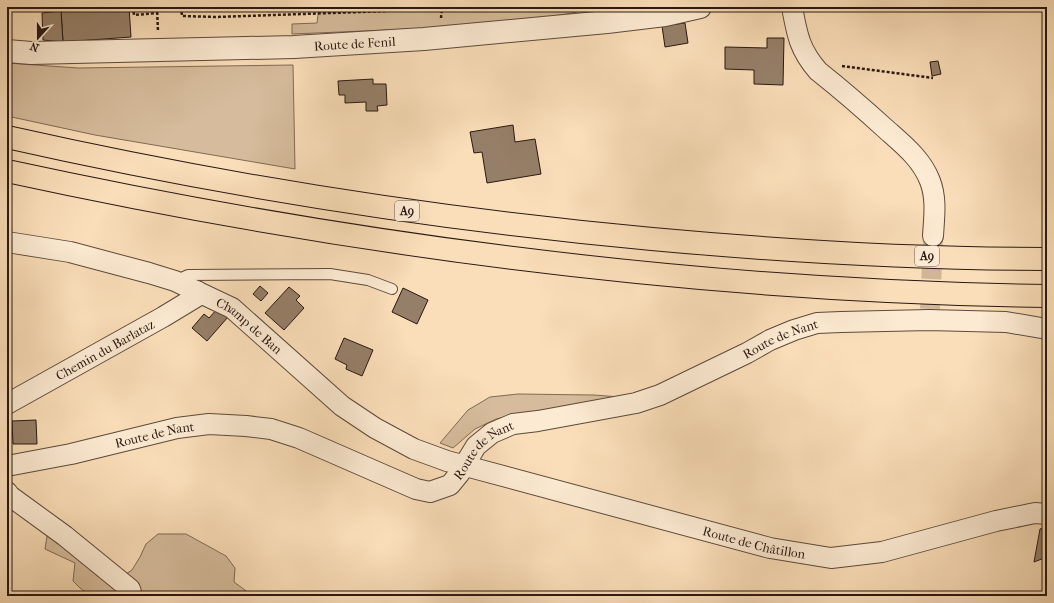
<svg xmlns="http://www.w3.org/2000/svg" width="1054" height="603" viewBox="0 0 1054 603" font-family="'IM FELL French Canon',serif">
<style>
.green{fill:#d6bc9c;stroke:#806a56}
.building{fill:#967f68;stroke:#291811}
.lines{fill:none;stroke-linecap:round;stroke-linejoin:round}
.minor-tunnel{stroke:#d0b697;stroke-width:20;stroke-dasharray:20 10;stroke-linecap:butt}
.service-casing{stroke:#5d4a3b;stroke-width:12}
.minor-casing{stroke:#5d4a3b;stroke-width:22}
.tertiary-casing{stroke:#5d4a3b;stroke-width:24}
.motorway-casing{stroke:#291811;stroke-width:24}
.path{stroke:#291811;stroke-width:2.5;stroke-dasharray:3 2;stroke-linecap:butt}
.service{stroke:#fcead2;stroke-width:10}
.minor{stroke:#fcead2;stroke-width:20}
.tertiary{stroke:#fcead2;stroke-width:22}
.motorway{stroke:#fadeb9;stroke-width:22}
.labels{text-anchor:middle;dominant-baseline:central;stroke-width:4;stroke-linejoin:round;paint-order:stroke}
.shield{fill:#fcead2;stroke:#68574b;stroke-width:1}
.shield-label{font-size:12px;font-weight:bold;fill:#291811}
.street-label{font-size:13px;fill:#291811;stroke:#fcead2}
</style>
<rect width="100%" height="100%" fill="#fadeb9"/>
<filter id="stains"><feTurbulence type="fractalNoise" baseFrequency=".005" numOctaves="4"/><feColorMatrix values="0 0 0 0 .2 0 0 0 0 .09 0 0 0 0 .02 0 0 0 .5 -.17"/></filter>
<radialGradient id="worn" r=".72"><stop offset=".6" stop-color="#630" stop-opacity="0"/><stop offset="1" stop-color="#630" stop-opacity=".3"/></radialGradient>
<!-- green -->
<g class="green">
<path d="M319 7H604L507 25 292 34V24L317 23Z"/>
<path d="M7 63 78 68 293 65 295 169 95 135 7 116Z"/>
<path d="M518 394 594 395 633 398 517 414 496 419 475 429 453 448 440 443 468 410 490 397Z"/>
<path d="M48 530 120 578 132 570 140 557 146 544 158 534H186L226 556 235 568 234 582 253 596H91L80 588 73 581 75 563 45 549Z"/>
</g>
<!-- building -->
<g class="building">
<path d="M129 7 131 37 63 42 61 11Z"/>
<path d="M61 11 63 42 43 40 42 13Z"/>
<path d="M685 23 688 43 665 47 662 26Z"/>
<path d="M767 38H784L783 85 754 84V70L725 69V47L767 48Z"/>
<path d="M938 61 941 74 932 76 930 62Z"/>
<path d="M373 79V84H386L387 105 377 106 378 111H366V102L345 103V95H339L338 81Z"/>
<path d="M513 125 515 142 535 139 541 174 487 183 482 152 474 153 470 132Z"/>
<path d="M260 286 268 293 261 301 253 294Z"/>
<path d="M289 287 300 296 296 300 304 308 284 330 265 313Z"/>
<path d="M403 288 428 300 417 324 392 312Z"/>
<path d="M218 308 228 317 207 341 192 328 204 314 209 318Z"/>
<path d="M344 338 373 350 362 376 346 369 347 365 335 359Z"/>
<path d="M36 420 37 444H13L12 421Z"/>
<path d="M1047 527V557L1034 562 1040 529Z"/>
</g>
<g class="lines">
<!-- minor-tunnel -->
<path class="minor-tunnel" d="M930 309 933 241"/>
<!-- service casing -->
<g class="service-casing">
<path id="service" d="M175 281 188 275 330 274 368 280 392 289"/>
</g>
<!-- minor casing -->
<g class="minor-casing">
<g id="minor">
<path d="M792 7C797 34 799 49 818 71 842 90 865 110 888 131 905 146 922 160 930 181 937 199 934 218 933 236"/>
<path id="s1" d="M7 242 70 252 149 273 175 281 232 308 342 406 375 428 414 449 447 461 770 548 831 558 882 552 996 521 1035 513 1047 514"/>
<path id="s2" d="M7 404 163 317 196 297 197 291"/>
<path id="s3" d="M7 466 71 454 177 428 209 424 246 426 271 429 299 438 416 489 430 492 450 485 459 474 476 446 492 433 513 424 538 421 636 403 660 395 747 353 770 340 794 330 817 323 841 322 929 320 1006 322 1047 329"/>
<path d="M7 492 10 496 65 536 130 589 132 596"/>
</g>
</g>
<!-- tertiary casing -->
<g class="tertiary-casing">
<g id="tertiary">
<path id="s4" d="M7 51 31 53 294 47 424 39 607 22 665 15 700 7"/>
</g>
</g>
<!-- motorway casing -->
<g class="motorway-casing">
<g id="motorway">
<path d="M7 137C220 185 435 219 652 239 783 251 915 259 1047 259"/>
<path d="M7 171C348 245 697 291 1047 296"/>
</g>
</g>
<!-- path -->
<g class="path">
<path d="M133 7 134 15 157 13"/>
<path d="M157 7 158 32"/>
<path d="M181 7 182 16 217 17 388 11 398 7"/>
<path d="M441 18 442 7"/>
<path d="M842 66 933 78"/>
</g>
<!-- service -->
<use href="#service" class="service"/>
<!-- minor -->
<use href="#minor" class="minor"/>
<!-- tertiary -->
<use href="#tertiary" class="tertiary"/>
<!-- motorway -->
<use href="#motorway" class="motorway"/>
</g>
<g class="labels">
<!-- shield labels -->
<g class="shield">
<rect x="395" y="201" width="24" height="20" rx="3"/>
<rect x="915" y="246" width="24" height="20" rx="3"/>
</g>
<g class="shield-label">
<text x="407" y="211">A9</text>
<text x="927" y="256">A9</text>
</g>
<!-- street labels -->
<g class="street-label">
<text stroke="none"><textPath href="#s4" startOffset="348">Route de Fenil</textPath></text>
<text stroke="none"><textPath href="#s1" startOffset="260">Champ de Ban</textPath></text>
<text stroke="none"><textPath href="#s3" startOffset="835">Route de Nant</textPath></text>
<text stroke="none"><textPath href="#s2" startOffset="112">Chemin du Barlataz</textPath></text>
<text stroke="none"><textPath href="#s3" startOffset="151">Route de Nant</textPath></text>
<text stroke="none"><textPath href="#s3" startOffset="511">Route de Nant</textPath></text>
<text stroke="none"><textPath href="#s1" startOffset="820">Route de Châtillon</textPath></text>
</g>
</g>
<!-- margin -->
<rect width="1054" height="603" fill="none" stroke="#fadeb9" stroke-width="24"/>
<rect x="8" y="8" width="1038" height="587" fill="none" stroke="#291811" stroke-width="2"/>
<rect x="12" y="12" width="1030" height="579" fill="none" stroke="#291811"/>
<!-- north arrow -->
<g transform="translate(38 38) rotate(201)" stroke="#fcead2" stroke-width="3" paint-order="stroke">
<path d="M0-3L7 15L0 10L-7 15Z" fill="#291811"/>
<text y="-6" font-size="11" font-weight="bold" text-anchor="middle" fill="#291811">N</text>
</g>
<rect width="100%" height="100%" filter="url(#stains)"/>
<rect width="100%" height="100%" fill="url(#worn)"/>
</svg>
